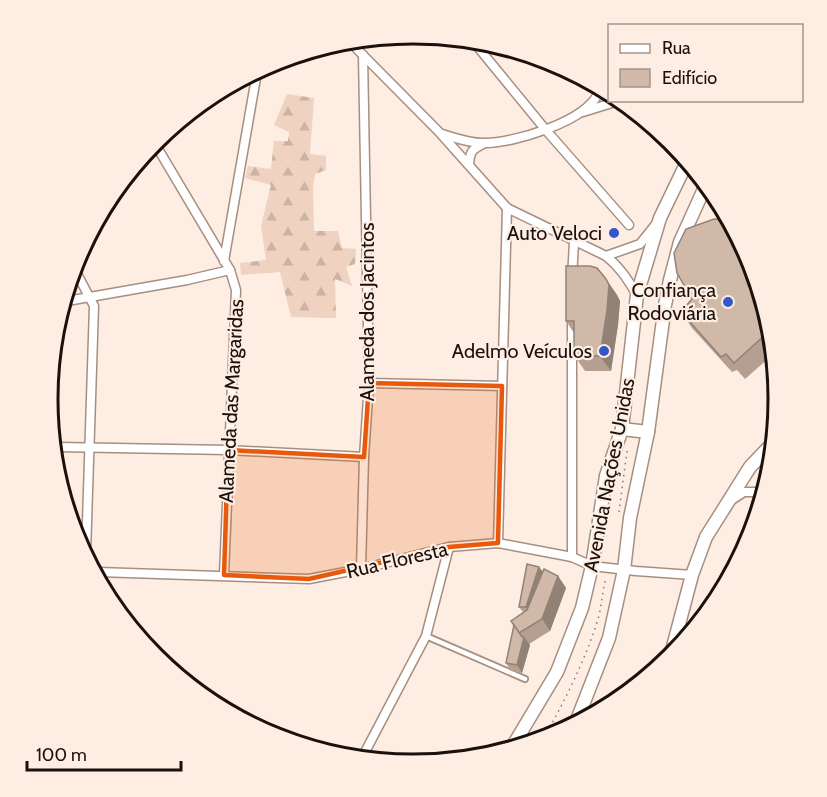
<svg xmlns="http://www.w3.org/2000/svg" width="827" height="797" viewBox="0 0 827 797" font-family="Cabin,sans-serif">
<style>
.forest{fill:url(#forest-firs)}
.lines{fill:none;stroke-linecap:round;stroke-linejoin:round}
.lane-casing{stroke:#a68f80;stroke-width:8}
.street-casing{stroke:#a68f80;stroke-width:11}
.secondary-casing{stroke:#a68f80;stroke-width:15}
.path{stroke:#867972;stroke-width:1.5;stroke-dasharray:1.5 4.5;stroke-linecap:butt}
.lane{stroke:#fff;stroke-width:4.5}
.street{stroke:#fff;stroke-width:8}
.secondary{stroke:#fff;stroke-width:12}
.wall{fill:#b49f91}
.shaded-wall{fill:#928276}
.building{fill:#d1b9a9;stroke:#928276;stroke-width:1.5}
.marked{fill:#e8590c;fill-opacity:0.2;stroke:#e8590c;stroke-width:4.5;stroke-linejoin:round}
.poi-dot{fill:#3357c7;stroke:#fdede3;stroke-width:2}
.labels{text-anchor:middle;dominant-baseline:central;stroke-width:4.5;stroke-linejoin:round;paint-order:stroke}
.poi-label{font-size:20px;fill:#1a110c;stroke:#fdede3;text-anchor:end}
.street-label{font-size:20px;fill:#1a110c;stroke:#fdede3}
.rim{fill:none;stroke:#1a110c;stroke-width:3}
</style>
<defs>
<pattern id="forest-firs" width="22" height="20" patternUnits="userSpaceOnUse" patternTransform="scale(1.5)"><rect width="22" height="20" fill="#efd2c0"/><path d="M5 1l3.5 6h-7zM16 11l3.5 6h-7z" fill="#ccb3a4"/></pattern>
</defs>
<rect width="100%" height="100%" fill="#fdede3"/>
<!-- forest -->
<path class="forest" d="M287 94 314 98 310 154 326 156V170L315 174 313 188 314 231H338L342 248 356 249 355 264 346 267 352 286 335 279 336 318 291 317 280 272 241 275 240 263 266 260 261 226 271 185 245 178 248 166 271 169 274 141H288L289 132 274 125Z"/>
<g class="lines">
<!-- lane casing -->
<g class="lane-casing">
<path id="lane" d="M426 636 525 679"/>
</g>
<!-- street casing -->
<g class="street-casing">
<g id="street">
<path d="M353 45 441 134 507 208 606 256C620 267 628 280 637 295"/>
<path d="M477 46 545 129 629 225"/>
<path d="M583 112 615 102"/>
<path d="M442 134C455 138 469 143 483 143 511 144 590 121 599 91"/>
<path d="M154 142 230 270 236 290 224 575"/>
<path d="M469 164C470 152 472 149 483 144"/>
<path d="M606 256 640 244 656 224"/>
<path d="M224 261 257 72"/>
<path d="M74 268 94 306 86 553"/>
<path d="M572 278 574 242"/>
<path d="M67 301 187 280 230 270"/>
<path d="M572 321V557"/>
<path d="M369 383 502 386"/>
<path d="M58 447 228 450 364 457"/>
<path d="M730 501 744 492H760"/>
<path d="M498 543 507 208"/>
<path d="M361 569 364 457 369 383 363 55"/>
<path d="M98 572 309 579 361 569 449 547 498 543 572 557 592 566 636 571 692 575"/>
<path d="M364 754 426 636 449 547"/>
</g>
</g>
<!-- secondary casing -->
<g class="secondary-casing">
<g id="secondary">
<path d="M622 429 648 432"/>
<path d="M670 658 692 575 706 537 750 467 769 447"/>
<path d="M577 720 609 638 624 570 630 518 648 432 665 305 670 280 680 242 704 189"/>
<path d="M514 744 557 672 582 608 592 566 606 476 622 429 637 295 660 218 687 162"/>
</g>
</g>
<!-- path -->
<g class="path">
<path d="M619 512 627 451"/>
<path d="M544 738C565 700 585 661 598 619 602 605 602 592 606 578"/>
</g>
<!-- lane -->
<use href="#lane" class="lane"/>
<!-- street -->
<use href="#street" class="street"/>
<!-- secondary -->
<use href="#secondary" class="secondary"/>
</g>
<!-- wall -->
<g class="wall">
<path d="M751 259 771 356 745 379 737 370 732 372 692 328 681 312 692 299Z"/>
<path d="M606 279 617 295 620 301 618 325 611 371H585L574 355V333L566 321Z"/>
<path d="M539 567 543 572 558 576 566 588 550 631 529 644 530 645 522 673 511 671 506 663 523 612 519 607Z"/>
</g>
<!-- shaded-wall -->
<g class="shaded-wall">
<path d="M606 279 617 295 620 301 618 325 611 371 600 356Z"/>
<path d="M539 567 545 575 532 615 526 607Z"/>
<path d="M558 576 566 588 550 631 542 619Z"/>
<path d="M524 637 530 645 522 673 517 665Z"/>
</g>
<!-- building -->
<g class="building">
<path d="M714 219 725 220 751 259 766 334 734 363 726 354 721 357 681 312 692 299 677 273 674 253 686 229Z"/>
<path d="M566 266H590L597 268 606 279 609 285 607 310 600 356 574 355V321H566Z"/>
<path d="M527 564 539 567 526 607H519Z"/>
<path d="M544 569 558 576 542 619 519 633 511 621 527 610Z"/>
<path d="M514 625 522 637H524L517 665 506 663Z"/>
</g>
<!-- marked area -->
<path class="marked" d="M369 383 502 386 498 543 449 547 309 579 224 575 228 450 364 457Z"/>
<!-- markers -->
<g class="poi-dot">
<circle cx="614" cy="233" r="6"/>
<circle cx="728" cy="302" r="6"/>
<circle cx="604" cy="351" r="6"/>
</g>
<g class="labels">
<!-- poi labels -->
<g class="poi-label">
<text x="602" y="233">Auto Veloci</text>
<text x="716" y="290">Confiança<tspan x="716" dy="23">Rodoviária</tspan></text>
<text x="592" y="351">Adelmo Veículos</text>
</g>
<!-- street labels -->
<g class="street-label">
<text transform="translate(367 312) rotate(-90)">Alameda dos Jacintos</text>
<text transform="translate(231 401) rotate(-87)">Alameda das Margaridas</text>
<text transform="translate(609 475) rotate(-79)">Avenida Nações Unidas</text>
<text transform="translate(397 560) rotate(-13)">Rua Floresta</text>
</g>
</g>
<!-- crop -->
<path d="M0 0H827V797H0ZM58 399a355 355 0 1 1 710 0a355 355 0 1 1-710 0Z" fill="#fdede3" fill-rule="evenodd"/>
<path class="rim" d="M58 399a355 355 0 1 1 710 0a355 355 0 1 1-710 0Z"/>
<!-- legend -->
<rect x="608" y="24" width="195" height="78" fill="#fdede3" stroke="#a2958d" stroke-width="1.5"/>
<rect x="620" y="44" width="30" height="9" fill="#ffffff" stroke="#a2958d" stroke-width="1.5"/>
<text x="662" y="54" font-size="18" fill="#1a110c">Rua</text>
<rect x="620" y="69" width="30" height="18" fill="#d1b9a9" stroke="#a2958d" stroke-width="1.5"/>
<text x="662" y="84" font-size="18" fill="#1a110c">Edifício</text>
<!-- scale -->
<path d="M27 761v9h154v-9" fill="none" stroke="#1a110c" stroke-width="3"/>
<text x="36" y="761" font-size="18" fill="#1a110c" stroke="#fdede3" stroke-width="4.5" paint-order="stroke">100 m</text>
</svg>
